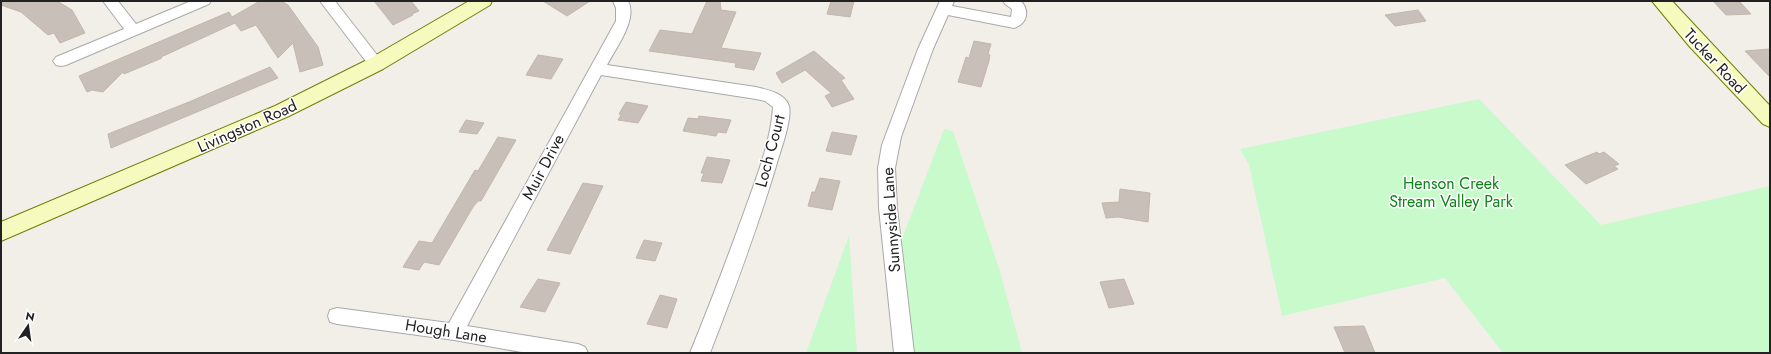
<svg xmlns="http://www.w3.org/2000/svg" width="1771" height="354" viewBox="0 0 1771 354" font-family="Jost,sans-serif">
<style>
.park{fill:#c8facc}
.building{fill:#c7bfb8;stroke:#c4b6ab}
.lines{fill:none;stroke-linecap:round;stroke-linejoin:round}
.street-casing{stroke:#a9a9a9;stroke-width:2}
.secondary-casing{stroke:#707d05;stroke-width:2}
.street{fill:#fff;fill-rule:evenodd}
.secondary{fill:#f7fabf;fill-rule:evenodd}
.labels{text-anchor:middle;dominant-baseline:central;stroke-width:3;stroke-linejoin:round;paint-order:stroke}
.street-label{font-size:16px;fill:#222;stroke:#fff}
.park-label{font-size:16px;fill:#0c8416;stroke:#fff}
</style>
<rect width="100%" height="100%" fill="#f2efe9"/>
<!-- park -->
<g class="park">
<path d="M1479 99 1601 225 1770 186V353H1503L1445 278 1282 316 1249 165 1240 149Z"/>
<path d="M944 129 953 131 1000 271 1022 353H894L889 273Z"/>
<path d="M849 236 857 353H806Z"/>
</g>
<!-- building -->
<g class="building">
<path d="M1 1H57L72 10 85 33 60 43 54 33 48 35 21 12 1 5Z"/>
<path d="M260 1H281L288 5 318 47 323 65 300 72 293 43 278 58 256 25 241 31 235 23 161 57 162 58 124 74 123 72 103 92 92 90 87 92 79 76 229 12 232 17Z"/>
<path d="M374 1H411L419 11 412 14 413 15 393 25Z"/>
<path d="M543 1H590L567 16Z"/>
<path d="M707 1H720L721 10 736 12 721 48 761 53 754 70 735 67 736 63 649 51 660 30 692 34Z"/>
<path d="M831 1H854L850 17 827 14Z"/>
<path d="M1713 1H1739L1751 14 1726 15Z"/>
<path d="M1418 10 1426 21 1395 26 1385 15Z"/>
<path d="M974 41 991 44 988 54 990 55 989 61 981 87 958 82 966 57 969 58Z"/>
<path d="M1770 49V77L1745 51Z"/>
<path d="M814 51 845 78 841 80 854 99 832 107 825 96 831 93 805 70 782 83 776 73Z"/>
<path d="M538 55 563 59 551 79 526 75Z"/>
<path d="M270 67 278 78 111 148 108 134 189 102Z"/>
<path d="M626 102 648 106 638 123 618 120 621 115 619 114Z"/>
<path d="M699 116 731 120 726 133 718 132 716 136 683 131 688 118 698 119Z"/>
<path d="M466 120 484 123 477 134 459 132Z"/>
<path d="M832 132 857 136 851 155 826 151Z"/>
<path d="M498 137 516 140 481 201H478L473 207 439 265 424 262 419 270 403 267 419 241 432 243 475 170 478 171Z"/>
<path d="M1597 152 1599 154 1604 152 1619 164 1614 166 1618 169 1586 184 1565 165Z"/>
<path d="M707 157 730 160 722 183 701 181 704 173H701Z"/>
<path d="M820 178 840 181 832 210 808 206 812 192H815Z"/>
<path d="M583 183 603 186 570 254 547 250Z"/>
<path d="M1120 189 1150 193 1148 222 1118 217 1106 218 1102 203 1119 202Z"/>
<path d="M644 240 662 243 655 261 636 258Z"/>
<path d="M538 279 560 283 545 312 520 307Z"/>
<path d="M1124 279 1134 304 1109 308 1100 282Z"/>
<path d="M660 295 677 299 667 328 647 324Z"/>
<path d="M1364 326 1375 353H1345L1334 327Z"/>
</g>
<g class="lines">
<!-- street casing -->
<g class="street-casing">
<g id="street">
<path d="M103 1H118L136 24 191 1H211L209 4 66 65 61 66 56 65 53 61 56 57 124 29Z"/>
<path d="M320 1H335L381 60 384 64 381 68 376 69 371 68Z"/>
<path d="M613 1H628C638 19 616 48 607 65L756 87C767 90 785 93 789 106 792 120 781 149 777 163 758 227 734 291 710 353H690C710 304 729 254 747 204 758 173 771 140 773 107L765 101 756 99 601 75 467 326 578 344 585 347 588 353H527L454 340 337 324 330 322 328 316 330 310 337 308 449 323 616 21V8Z"/>
<path d="M940 1H954L952 6 1011 17 1012 9 1005 4 1003 1H1021C1030 11 1027 24 1014 28L948 15 933 49 901 137 895 168 897 208 914 353H894L879 208 878 168 882 145 918 49Z"/>
</g>
</g>
<!-- secondary casing -->
<g class="secondary-casing">
<g id="secondary">
<path d="M469 1H492L490 5 383 69 289 116 1 241V222L275 106 369 59Z"/>
<path d="M1652 1H1672L1770 106V127L1763 124 1690 47Z"/>
</g>
</g>
<!-- street -->
<use href="#street" class="street"/>
<!-- secondary -->
<use href="#secondary" class="secondary"/>
</g>
<g class="labels">
<!-- street labels -->
<g class="street-label">
<text transform="translate(1715 61) rotate(47)">Tucker Road</text>
<text transform="translate(247 126) rotate(-24)">Livingston Road</text>
<text transform="translate(770 151) rotate(-75)">Loch Court</text>
<text transform="translate(543 167) rotate(-62)">Muir Drive</text>
<text transform="translate(891 220) rotate(-94)">Sunnyside Lane</text>
<text transform="translate(446 331) rotate(9)">Hough Lane</text>
</g>
<!-- park labels -->
<g class="park-label">
<text x="1451" y="183">Henson Creek<tspan x="1451" dy="18">Stream Valley Park</tspan></text>
</g>
</g>
<!-- border -->
<rect width="1771" height="354" fill="none" stroke="#222222" stroke-width="4"/>
<!-- north arrow -->
<g transform="translate(28 326) rotate(13)" stroke="#ffffff" stroke-width="3" paint-order="stroke">
<path d="M0-3L7 15L0 10L-7 15Z" fill="#222222"/>
<text y="-6" font-size="11" font-weight="bold" text-anchor="middle" fill="#222222">N</text>
</g>
</svg>
